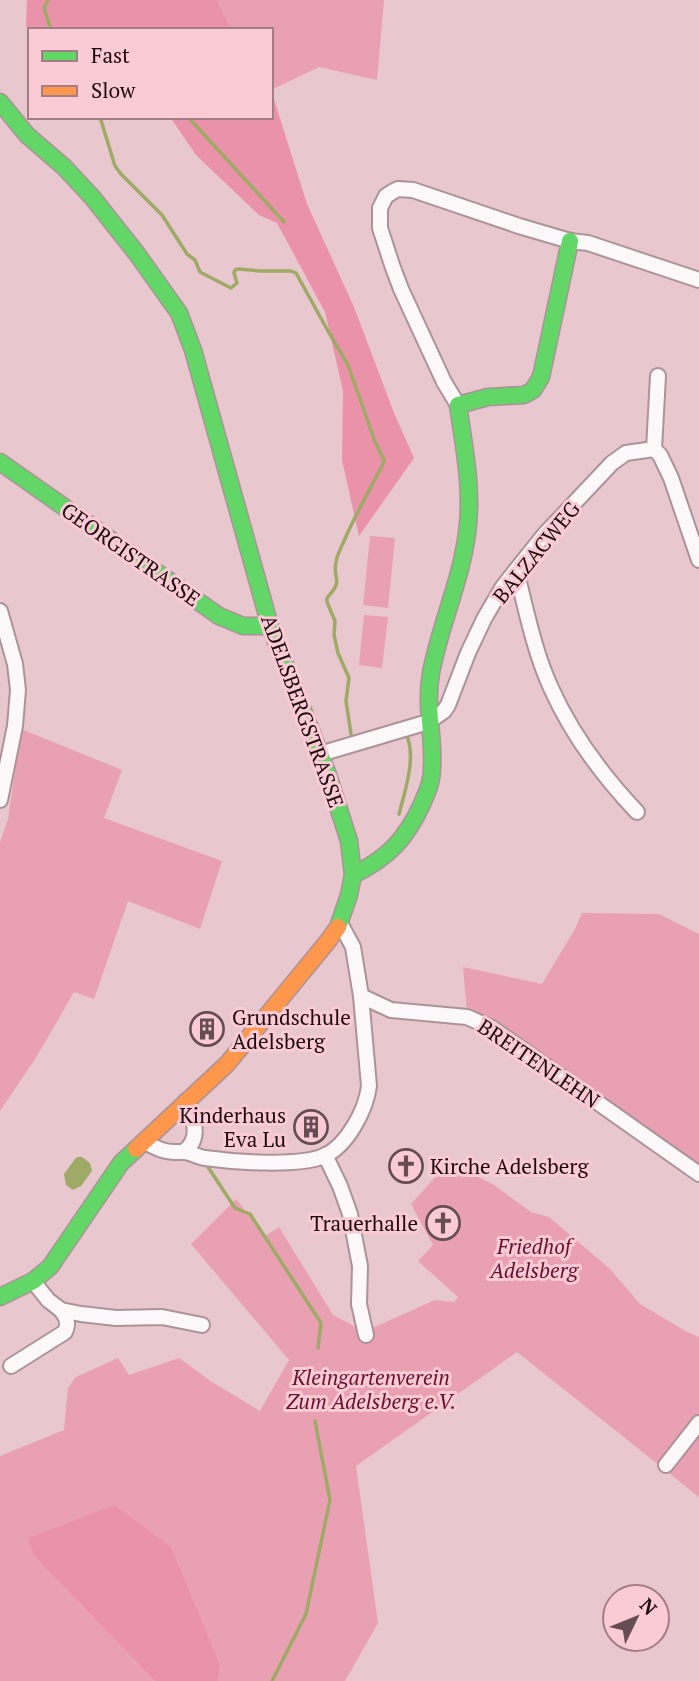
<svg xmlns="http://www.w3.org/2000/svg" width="699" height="1681" viewBox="0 0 699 1681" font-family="'PT Serif',serif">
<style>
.green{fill:#eaa0b3}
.forest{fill:#eb92ab}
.water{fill:#9eaa65}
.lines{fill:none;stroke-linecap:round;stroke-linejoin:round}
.stream{stroke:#9eaa65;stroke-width:3.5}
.street-casing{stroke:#ac9399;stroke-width:18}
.fast-casing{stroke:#ac9399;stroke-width:19}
.slow-casing{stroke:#ac9399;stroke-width:19}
.street{stroke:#fcf7f8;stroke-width:14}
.fast{stroke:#63d668;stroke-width:16}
.slow{stroke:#ff974d;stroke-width:16}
.labels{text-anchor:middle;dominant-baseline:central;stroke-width:6;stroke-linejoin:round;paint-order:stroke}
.street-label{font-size:21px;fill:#1e0b10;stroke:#fbcbd5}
.poi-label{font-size:21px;fill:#1e0b10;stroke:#fbcbd5;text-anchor:start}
.park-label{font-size:21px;font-style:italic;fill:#661130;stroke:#fbcbd5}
</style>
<rect width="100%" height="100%" fill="#e8c7cf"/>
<!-- green -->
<g class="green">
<path d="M217 0H384L377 80 319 67 271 90V30H232Z"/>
<path d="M370 536 395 538 388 608 363 605Z"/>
<path d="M364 615 388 617 382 668 359 665Z"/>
<path d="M21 729 122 770 104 818 222 861 200 929 128 901 94 999 74 992 37 1056 0 1111V842L8 819Z"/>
<path d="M582 913 659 914 699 934V1166L677 1148 494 1025 467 1013 463 967 542 984 575 929Z"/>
<path d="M449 1162 494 1185 531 1212 549 1217 610 1269 640 1304 687 1332 699 1337V1497L517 1352 356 1466 378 1623 345 1681H218L220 1665 114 1505 29 1538 34 1556 155 1681H0V1456L64 1430 68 1388 76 1377 118 1358 129 1375 179 1358 212 1382 260 1411 289 1360 191 1244 236 1199 265 1236 279 1227 333 1315 356 1327 359 1334 435 1300 454 1302 458 1297 418 1261 433 1245 411 1204Z"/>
</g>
<!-- forest -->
<g class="forest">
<path d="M27 0H217L232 30H30V31L26 26Z"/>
<path d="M271 90 307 204 354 307 394 413 414 458 359 536 342 460 343 391 325 312 277 223 259 215 196 155 170 117H271Z"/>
<path d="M114 1505 171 1547 220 1665 218 1681H155L34 1556 28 1538Z"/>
</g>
<!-- water -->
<path class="water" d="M78 1157H82L90 1163 92 1171 81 1186 73 1190 66 1185 64 1174 75 1159Z"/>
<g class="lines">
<!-- stream -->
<g class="stream">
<path d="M48 0 44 8 51 30"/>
<path d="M100 117 115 166 121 174 162 215 187 254 195 260 200 272 231 288 237 283 234 273 235 270 238 269 261 271H291L296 273 328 331 348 365 374 439 384 460 382 466C369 491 355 515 344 541 341 548 337 555 336 562 332 581 345 578 327 598V602L335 621 334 635 338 653 349 678 346 701 351 734"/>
<path d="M188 117 284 222"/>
<path d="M399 814C405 791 417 756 406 734"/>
<path d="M206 1164 235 1208 250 1214 321 1323 318 1348"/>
<path d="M272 1681 306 1614 330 1500 315 1421"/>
</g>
<!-- street casing -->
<g class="street-casing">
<g id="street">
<path d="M458 405 444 382 401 289 392 265 380 228V208L386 196 394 191 398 189 413 190 519 226 570 241 588 243 699 280"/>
<path d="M654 449 658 376"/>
<path d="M516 570C526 609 534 651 551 688 572 735 602 775 637 812"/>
<path d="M0 611 15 664 18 690 15 726 0 800"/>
<path d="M320 754 428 722 444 711 448 705 468 653 484 619 502 588 516 570 544 535 612 463 626 453 654 449 660 455 671 478 699 560"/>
<path d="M361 996 391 1010 467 1017 492 1028 699 1174"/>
<path d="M144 1141C153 1147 163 1152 174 1152 177 1152 182 1152 185 1152 192 1153 198 1157 205 1158 233 1162 298 1167 324 1156 347 1146 366 1110 369 1086L361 996 353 947 340 923"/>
<path d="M183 1152C202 1140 194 1118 186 1101"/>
<path d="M325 1155 340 1186 350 1214 360 1266 359 1304 366 1335"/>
<path d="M33 1281 48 1300 61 1310 81 1314 116 1318 162 1317 202 1325"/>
<path d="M11 1366 65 1332C69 1323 67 1318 61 1310"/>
<path d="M666 1465 699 1423"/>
</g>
</g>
<!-- fast casing -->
<g class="fast-casing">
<g id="fast">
<path d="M0 102 27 135 64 167 92 197 137 254 179 313 193 350 270 626 327 772 349 841 353 875 349 895 338 927"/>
<path d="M0 462 219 616 243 626H270"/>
<path d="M353 875C388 858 406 839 422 804 427 792 432 782 432 769 434 735 425 708 431 673 440 625 461 581 467 533 473 490 464 447 458 405L488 397 524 395 533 390 541 377 570 241"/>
<path d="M0 1297 33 1281 50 1267 121 1163 136 1149"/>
</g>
</g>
<!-- slow casing -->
<g class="slow-casing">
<path id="slow" d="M136 1149 227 1064 328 941 338 927"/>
</g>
<!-- street -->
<use href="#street" class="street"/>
<!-- fast -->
<use href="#fast" class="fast"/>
<!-- slow -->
<use href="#slow" class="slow"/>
</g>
<!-- icons -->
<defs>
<g id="building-ring" transform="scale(1.75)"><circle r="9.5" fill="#fbcbd5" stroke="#654d53" stroke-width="1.5"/><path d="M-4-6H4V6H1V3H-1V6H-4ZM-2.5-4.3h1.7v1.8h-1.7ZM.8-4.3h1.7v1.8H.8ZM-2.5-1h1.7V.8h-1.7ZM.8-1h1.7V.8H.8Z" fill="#654d53"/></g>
<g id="church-ring" transform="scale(1.75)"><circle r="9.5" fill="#fbcbd5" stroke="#654d53" stroke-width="1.5"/><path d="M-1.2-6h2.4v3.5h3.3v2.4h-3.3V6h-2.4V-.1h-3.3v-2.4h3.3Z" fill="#654d53"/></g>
</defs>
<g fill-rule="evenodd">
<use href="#building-ring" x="207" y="1029"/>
<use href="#building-ring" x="311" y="1127"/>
<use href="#church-ring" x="406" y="1166"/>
<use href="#church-ring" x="443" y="1223"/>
</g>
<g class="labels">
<!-- street labels -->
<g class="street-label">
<text transform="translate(536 552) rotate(-51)">BALZACWEG</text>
<text transform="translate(131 554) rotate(35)">GEORGISTRASSE</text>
<text transform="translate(303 711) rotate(70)">ADELSBERGSTRASSE</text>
<text transform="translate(539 1063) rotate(34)">BREITENLEHN</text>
</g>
<!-- poi labels -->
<g class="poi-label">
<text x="232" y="1017">Grundschule<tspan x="232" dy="24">Adelsberg</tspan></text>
<text x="286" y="1115" text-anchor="end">Kinderhaus<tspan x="286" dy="24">Eva Lu</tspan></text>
<text x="430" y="1166">Kirche Adelsberg</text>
<text x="418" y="1223" text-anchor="end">Trauerhalle</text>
</g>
<!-- park labels -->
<g class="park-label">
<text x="534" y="1246">Friedhof<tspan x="534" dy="24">Adelsberg</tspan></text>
<text x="371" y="1377">Kleingartenverein<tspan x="371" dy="24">Zum Adelsberg e.V.</tspan></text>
</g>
</g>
<!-- legend -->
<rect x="28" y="28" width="245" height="91" fill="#fbcbd5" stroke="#a37e86" stroke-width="2"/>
<rect x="42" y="51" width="35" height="10" fill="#63d668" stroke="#a37e86" stroke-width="2"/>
<text x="91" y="63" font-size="21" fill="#1e0b10">Fast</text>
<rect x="42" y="86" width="35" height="10" fill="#ff974d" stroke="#a37e86" stroke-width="2"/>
<text x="91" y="98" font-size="21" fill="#1e0b10">Slow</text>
<!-- north arrow -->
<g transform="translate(636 1618) rotate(47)"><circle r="33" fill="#fbcbd5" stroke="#a37e86" stroke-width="2"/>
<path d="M0-5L12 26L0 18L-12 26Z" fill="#654d53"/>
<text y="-10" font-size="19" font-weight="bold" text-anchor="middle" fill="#1e0b10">N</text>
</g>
</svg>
